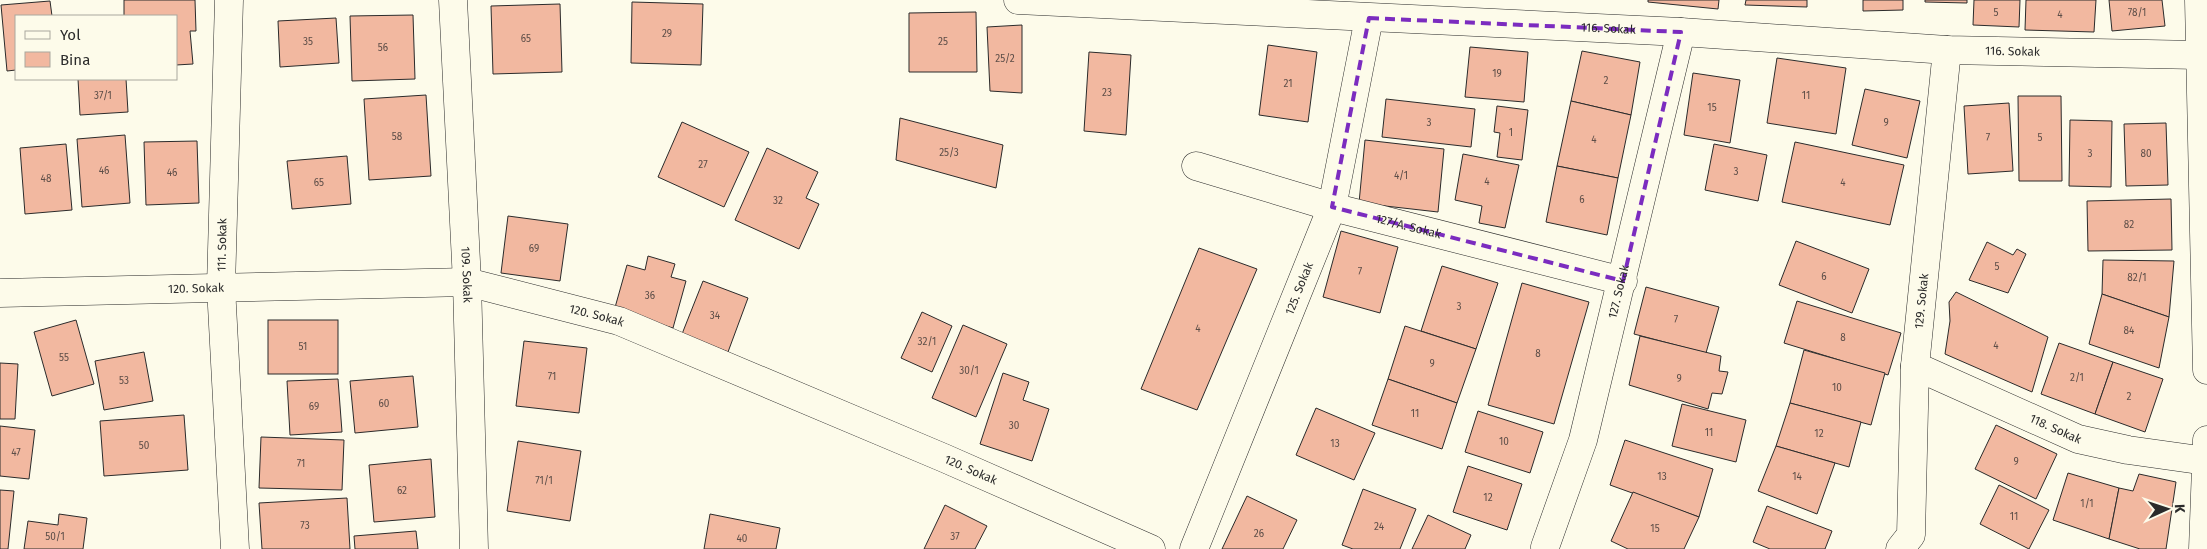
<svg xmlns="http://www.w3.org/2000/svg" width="2207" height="549" viewBox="0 0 2207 549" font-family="'Fira Sans',sans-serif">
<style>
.building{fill:#f2b8a0;stroke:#2b2b2b}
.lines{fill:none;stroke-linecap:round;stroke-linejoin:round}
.minor-casing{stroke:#2b2b2b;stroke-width:29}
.tertiary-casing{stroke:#2b2b2b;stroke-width:29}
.minor{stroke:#fdfbea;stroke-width:28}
.tertiary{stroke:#fdfbea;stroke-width:28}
.marked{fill:none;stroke:#7b2cbf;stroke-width:4;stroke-dasharray:10 6;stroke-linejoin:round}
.labels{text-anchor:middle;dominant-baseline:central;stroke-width:4;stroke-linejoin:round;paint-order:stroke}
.number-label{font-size:10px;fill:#5d4e48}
.street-label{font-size:12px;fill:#2b2b2b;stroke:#fdfbea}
</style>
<rect width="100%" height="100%" fill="#fdfbea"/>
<!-- building -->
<g class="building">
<path d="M124 0H195L196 31H190L193 64 176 65V16H124Z"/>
<path d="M1648 0H1719L1718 9 1648 2Z"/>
<path d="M1746 0H1807V7L1745 5Z"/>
<path d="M1863 0H1903V10L1863 11Z"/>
<path d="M1925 0H1967V3L1925 2Z"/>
<path d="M1974 0H2020L2019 27 1973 25Z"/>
<path d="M2026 0H2096L2094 32 2025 30Z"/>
<path d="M2109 0H2162L2165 26 2112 31Z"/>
<path d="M50 1 52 16H16V70L7 71 1 5Z"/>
<path d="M632 2 703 4 701 65 631 63Z"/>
<path d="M560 4 562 72 493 74 491 6Z"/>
<path d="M976 12 977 72H909V13Z"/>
<path d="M413 15 415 79 352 81 350 16Z"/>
<path d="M336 18 339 63 280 67 278 21Z"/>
<path d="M1022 25V93L990 91 987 27Z"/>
<path d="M1268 45 1317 52 1308 122 1259 115Z"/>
<path d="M1470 47 1528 52 1524 102 1465 97Z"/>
<path d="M1582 51 1640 62 1631 115 1571 101Z"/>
<path d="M1089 52 1131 55 1126 135 1084 131Z"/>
<path d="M1777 58 1846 68 1836 134 1767 123Z"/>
<path d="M1693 73 1740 80 1730 143 1684 135Z"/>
<path d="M78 79H126L128 112 80 115Z"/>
<path d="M1865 89 1920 101 1907 158 1852 145Z"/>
<path d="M426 95 431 176 369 180 364 99Z"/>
<path d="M2018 96H2061L2062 181H2019Z"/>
<path d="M1386 99 1475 109 1471 147 1382 137Z"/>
<path d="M1571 101 1631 115 1618 178 1557 166Z"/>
<path d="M2009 103 2013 171 1968 174 1964 106Z"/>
<path d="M1497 106 1528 110 1522 160 1497 157 1500 133 1494 132Z"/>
<path d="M900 118 1003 145 996 188 896 160Z"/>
<path d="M2070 120 2112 121 2111 187 2069 186Z"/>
<path d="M682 122 749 152 724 207 658 177Z"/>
<path d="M2166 123 2168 185 2126 186 2124 124Z"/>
<path d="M125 135 130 203 82 207 77 139Z"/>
<path d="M1365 140 1444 149 1438 212 1359 203Z"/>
<path d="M197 141 199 203 146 205 144 142Z"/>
<path d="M1795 142 1904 165 1890 225 1782 202Z"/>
<path d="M66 144 72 210 25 214 20 148Z"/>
<path d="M1714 144 1767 155 1758 201 1705 190Z"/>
<path d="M767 148 818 172 806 198 819 204 799 249 735 220Z"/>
<path d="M1463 154 1519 165 1505 228 1479 223 1482 206 1455 200Z"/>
<path d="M347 156 351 204 292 209 287 161Z"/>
<path d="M1557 166 1618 178 1607 235 1546 222Z"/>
<path d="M2171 199 2172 250 2088 251 2087 201Z"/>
<path d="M508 216 568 224 560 281 501 273Z"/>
<path d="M1341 231 1398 247 1380 313 1323 297Z"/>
<path d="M1796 241 1869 269 1852 313 1779 285Z"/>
<path d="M1987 242 2013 255 2017 249 2026 254 2008 293 1969 280Z"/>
<path d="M1199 248 1257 269 1197 410 1141 389Z"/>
<path d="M648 256 675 264 671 277 686 281 673 328 614 311 627 265 645 270Z"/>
<path d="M2103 260 2174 261 2169 317 2102 294Z"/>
<path d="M1442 266 1498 283 1476 349 1421 331Z"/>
<path d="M703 281 748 298 728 352 682 334Z"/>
<path d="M1522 283 1589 302 1554 424 1488 405Z"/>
<path d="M1646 287 1719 307 1706 353 1634 334Z"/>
<path d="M1956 292 2048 337 2032 392 1945 354 1950 321 1949 302Z"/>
<path d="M2102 294 2169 317 2159 368 2089 344Z"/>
<path d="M1797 301 1901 333 1888 375 1784 343Z"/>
<path d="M922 312 952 326 932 372 901 358Z"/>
<path d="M76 320 94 384 52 396 34 332Z"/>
<rect x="268" y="320" width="70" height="54"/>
<path d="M963 325 1007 344 976 417 932 398Z"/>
<path d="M1405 326 1476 349 1457 403 1388 379Z"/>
<path d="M1640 336 1721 356 1719 371 1728 372 1722 394 1712 393 1708 409 1629 385Z"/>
<path d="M524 341 587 348 579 413 516 406Z"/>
<path d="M2059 343 2113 362 2095 414 2041 394Z"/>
<path d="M1804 350 1885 373 1871 425 1790 403Z"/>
<path d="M144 352 153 401 104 410 95 361Z"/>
<path d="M2113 362 2163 379 2145 432 2095 414Z"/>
<path d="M0 363 18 364 15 419H0Z"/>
<path d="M1003 373 1029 382 1023 400 1049 409 1032 461 980 444Z"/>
<path d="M413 376 418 427 355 433 350 381Z"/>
<path d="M338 379 342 432 290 435 287 381Z"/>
<path d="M1388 379 1457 403 1442 449 1372 425Z"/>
<path d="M1790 403 1861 422 1849 467 1776 446Z"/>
<path d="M1682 404 1746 420 1736 462 1672 446Z"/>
<path d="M1316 408 1375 433 1354 480 1296 455Z"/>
<path d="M1478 411 1543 432 1530 473 1465 452Z"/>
<path d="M184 415 188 470 104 476 100 421Z"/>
<path d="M1996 425 2057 454 2036 499 1975 469Z"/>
<path d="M0 426 35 430 29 479 0 476Z"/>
<path d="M261 437 344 440 342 490 259 488Z"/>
<path d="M1625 440 1713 469 1699 517 1610 485Z"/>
<path d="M518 441 581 451 570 521 507 511Z"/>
<path d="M1776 446 1835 463 1817 514 1758 491Z"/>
<path d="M431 459 435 517 374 522 369 465Z"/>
<path d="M1468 466 1522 484 1507 530 1453 512Z"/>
<path d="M2068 473 2119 488 2109 539 2053 520Z"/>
<path d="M2139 474 2176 482 2166 549H2140L2109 539 2119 488 2133 491Z"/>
<path d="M1999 485 2049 510 2029 549 1980 524Z"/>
<path d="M1363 489 1416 509 1400 549H1353L1342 545Z"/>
<path d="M0 490 14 491 8 549H0Z"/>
<path d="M1633 492 1699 517 1684 549H1628L1611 541Z"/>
<path d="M1247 496 1297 520 1283 549H1222Z"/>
<path d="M347 498 350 549H262L259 503Z"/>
<path d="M945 505 987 526 975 549H924Z"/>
<path d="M1767 506 1832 531 1825 549H1770L1753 542Z"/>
<path d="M59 514 87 518 83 549H24L28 521 58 525Z"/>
<path d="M710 514 780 528 776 549H704Z"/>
<path d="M1428 515 1471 535 1465 549H1412Z"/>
<path d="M416 531 418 549H355L354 536Z"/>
</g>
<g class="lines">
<!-- minor casing -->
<g class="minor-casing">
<g id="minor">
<path d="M229 0 221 287 235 549"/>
<path id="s1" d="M1018 0 1681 32 1947 50 2199 55"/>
<path id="s2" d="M1196 166 1332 207 1623 281"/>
<path id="s3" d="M0 293 467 282 619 321 944 458 1151 549"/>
<path id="s4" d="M1915 366 2078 439 2128 450 2206 461"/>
<path id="s5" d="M1545 547 1583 440 1681 32"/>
<path id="s6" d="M1194 549 1332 207 1369 18"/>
<path id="s7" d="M1900 549 1911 535 1915 366 1947 50"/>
</g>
</g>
<!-- tertiary casing -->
<g class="tertiary-casing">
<g id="tertiary">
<path id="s8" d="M453 0 467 282 474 549"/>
<path d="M2199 0 2207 370"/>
<path d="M2203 549 2207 440"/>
</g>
</g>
<!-- minor -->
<use href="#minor" class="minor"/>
<!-- tertiary -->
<use href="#tertiary" class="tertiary"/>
</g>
<!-- marked area -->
<path class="marked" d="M1369 18 1681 32 1623 281 1332 207Z"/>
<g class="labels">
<!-- number labels -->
<g class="number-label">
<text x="1996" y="13">5</text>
<text x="2137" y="13">78/1</text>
<text x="2060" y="15">4</text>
<text x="667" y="34">29</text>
<text x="526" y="39">65</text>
<text x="308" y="42">35</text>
<text x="943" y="42">25</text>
<text x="383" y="48">56</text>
<text x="1005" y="59">25/2</text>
<text x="1497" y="74">19</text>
<text x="1606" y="81">2</text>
<text x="1288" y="84">21</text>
<text x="1107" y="93">23</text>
<text x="103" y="96">37/1</text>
<text x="1806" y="96">11</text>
<text x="1712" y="108">15</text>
<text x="1429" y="123">3</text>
<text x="1886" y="123">9</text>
<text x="1511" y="133">1</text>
<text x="397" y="137">58</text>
<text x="1988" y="138">7</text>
<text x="2040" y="138">5</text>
<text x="1594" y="140">4</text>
<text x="949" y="153">25/3</text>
<text x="2090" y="154">3</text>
<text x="2146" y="154">80</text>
<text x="703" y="165">27</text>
<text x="104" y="171">46</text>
<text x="1736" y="172">3</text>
<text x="172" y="173">46</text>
<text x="1401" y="176">4/1</text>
<text x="46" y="179">48</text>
<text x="1487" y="182">4</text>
<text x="319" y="183">65</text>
<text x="1843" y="183">4</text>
<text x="1582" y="200">6</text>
<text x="778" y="201">32</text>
<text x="2129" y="225">82</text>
<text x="534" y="249">69</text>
<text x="1997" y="267">5</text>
<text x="1360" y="272">7</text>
<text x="1824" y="277">6</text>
<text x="2137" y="278">82/1</text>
<text x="650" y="296">36</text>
<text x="1459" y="307">3</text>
<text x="715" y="316">34</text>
<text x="1676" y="320">7</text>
<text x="1198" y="329">4</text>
<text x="2129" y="331">84</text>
<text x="1843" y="338">8</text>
<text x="927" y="342">32/1</text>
<text x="1996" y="346">4</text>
<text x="303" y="347">51</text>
<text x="1538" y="354">8</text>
<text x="64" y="358">55</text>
<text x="1432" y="364">9</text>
<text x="969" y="371">30/1</text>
<text x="552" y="377">71</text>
<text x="2077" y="378">2/1</text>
<text x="1679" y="379">9</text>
<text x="124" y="381">53</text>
<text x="1837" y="388">10</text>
<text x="2129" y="397">2</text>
<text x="384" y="404">60</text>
<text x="314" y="407">69</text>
<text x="1415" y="414">11</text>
<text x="1014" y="426">30</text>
<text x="1709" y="433">11</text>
<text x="1819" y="434">12</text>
<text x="1504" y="442">10</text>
<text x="1335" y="444">13</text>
<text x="144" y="446">50</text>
<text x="16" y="453">47</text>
<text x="2016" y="462">9</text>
<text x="301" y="464">71</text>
<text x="1662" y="477">13</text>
<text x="1797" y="477">14</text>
<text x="544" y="481">71/1</text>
<text x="402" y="491">62</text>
<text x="1488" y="498">12</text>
<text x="2087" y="504">1/1</text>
<text x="2014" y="517">11</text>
<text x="305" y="526">73</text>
<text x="1379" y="527">24</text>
<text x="1655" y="529">15</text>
<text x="1259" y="534">26</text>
<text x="55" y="537">50/1</text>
<text x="955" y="537">37</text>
<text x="742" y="539">40</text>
</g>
<!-- street labels -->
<g class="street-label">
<text stroke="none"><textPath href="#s1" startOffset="591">116. Sokak</textPath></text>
<text stroke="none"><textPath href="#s1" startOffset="996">116. Sokak</textPath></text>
<text stroke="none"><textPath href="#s2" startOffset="221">127/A. Sokak</textPath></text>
<text transform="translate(222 245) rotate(-89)">111. Sokak</text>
<text stroke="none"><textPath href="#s8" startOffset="275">109. Sokak</textPath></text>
<text stroke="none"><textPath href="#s3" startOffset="196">120. Sokak</textPath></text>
<text stroke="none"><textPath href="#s6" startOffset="281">125. Sokak</textPath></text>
<text stroke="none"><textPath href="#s5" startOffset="266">127. Sokak</textPath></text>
<text stroke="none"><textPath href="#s7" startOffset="252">129. Sokak</textPath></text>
<text stroke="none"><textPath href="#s3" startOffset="601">120. Sokak</textPath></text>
<text stroke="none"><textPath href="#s4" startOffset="154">118. Sokak</textPath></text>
<text stroke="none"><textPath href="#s3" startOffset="1006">120. Sokak</textPath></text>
</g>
</g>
<!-- legend -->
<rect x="15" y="15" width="162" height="65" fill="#fdfbea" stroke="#a9a89e"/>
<rect x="25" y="31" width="25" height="8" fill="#fdfbea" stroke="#a9a89e"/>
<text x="60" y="40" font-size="15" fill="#2b2b2b">Yol</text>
<rect x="25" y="52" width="25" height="15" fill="#f2b8a0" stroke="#a9a89e"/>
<text x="60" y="65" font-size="15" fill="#2b2b2b">Bina</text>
<!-- north arrow -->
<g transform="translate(2167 509) rotate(87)" stroke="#fdfbea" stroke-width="4" paint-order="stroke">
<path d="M0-4L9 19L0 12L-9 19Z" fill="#2b2b2b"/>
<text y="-8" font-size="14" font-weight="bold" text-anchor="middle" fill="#2b2b2b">K</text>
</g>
</svg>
